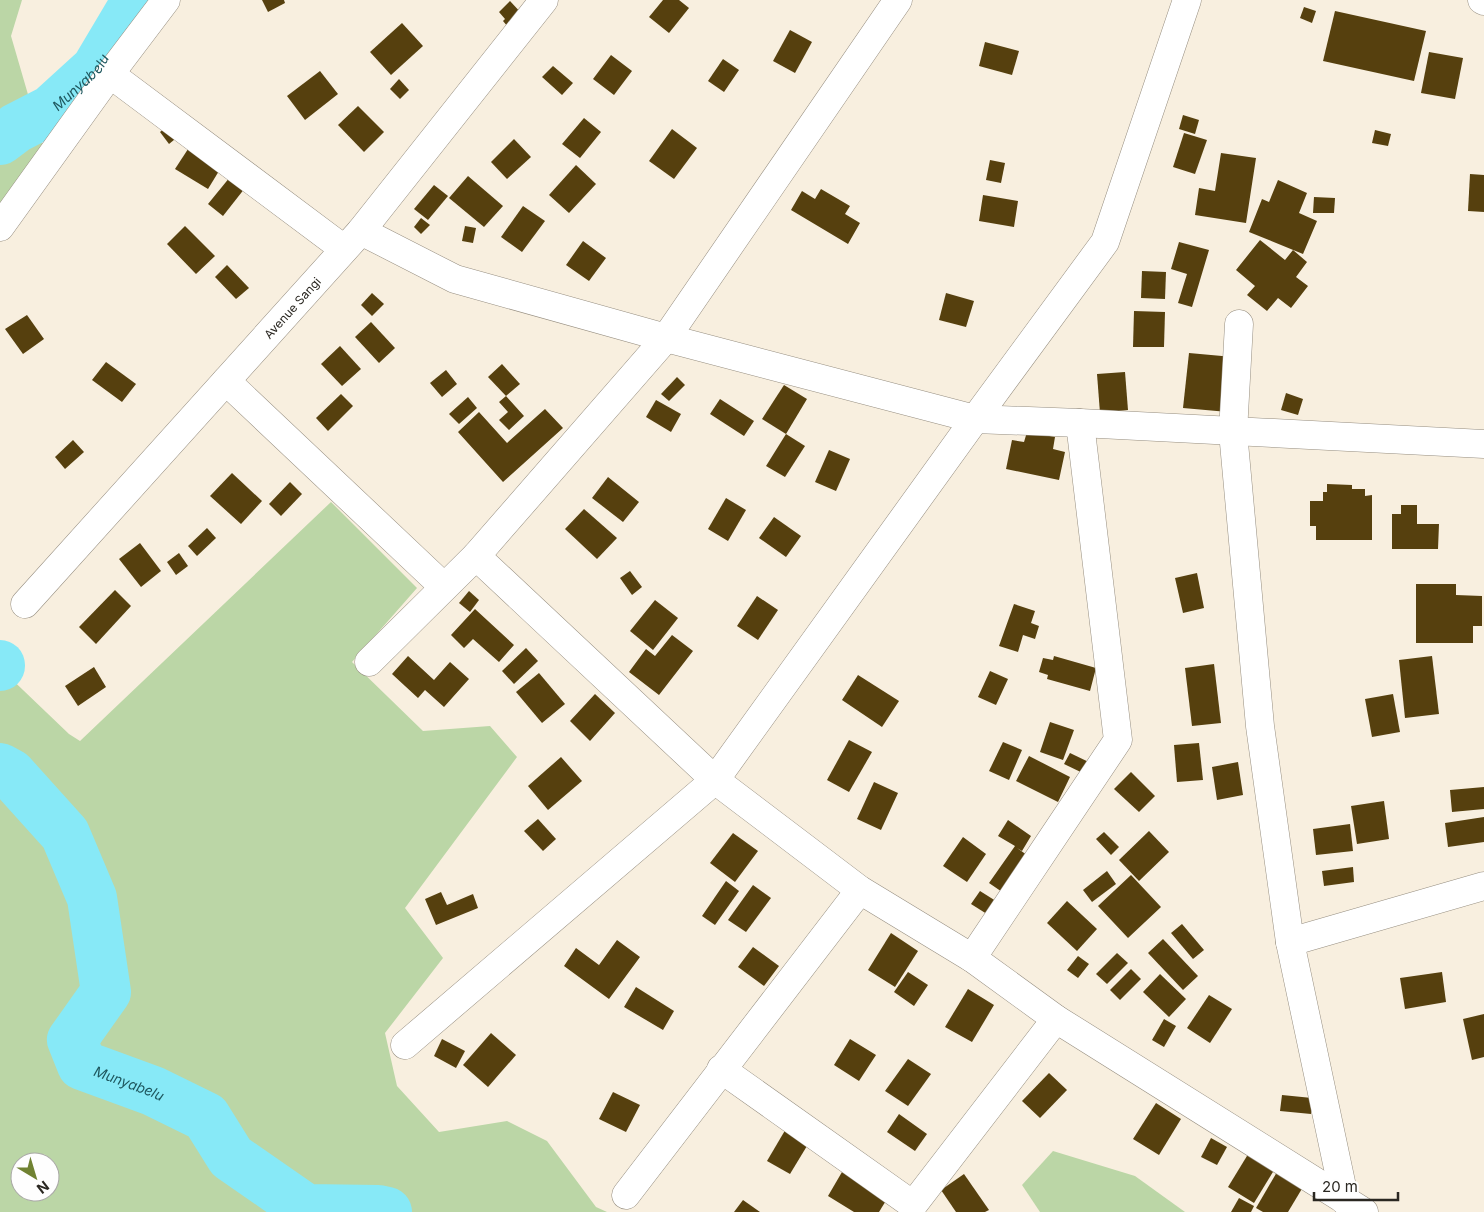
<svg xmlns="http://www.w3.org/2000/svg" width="1484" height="1212" viewBox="0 0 1484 1212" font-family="Inter,sans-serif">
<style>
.green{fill:#bbd6a6;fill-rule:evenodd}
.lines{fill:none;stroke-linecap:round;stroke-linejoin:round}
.river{stroke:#87e9f7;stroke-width:50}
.building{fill:#56400e}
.minor-casing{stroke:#968e80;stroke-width:29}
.highway-casing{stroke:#968e80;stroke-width:29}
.minor{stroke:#fff;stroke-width:28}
.highway{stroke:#fff;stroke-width:28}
.labels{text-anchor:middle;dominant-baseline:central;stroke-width:5;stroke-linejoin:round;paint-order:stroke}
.street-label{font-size:12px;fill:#2a2721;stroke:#fefefe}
.water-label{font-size:14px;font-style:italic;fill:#1e575e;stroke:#fefefe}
</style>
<rect width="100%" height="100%" fill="#f8efdf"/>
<!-- green -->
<g class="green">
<path d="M0 0H22L11 36 52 177 0 203Z"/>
<path d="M331 502 417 588 352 662 423 731 490 726 517 757 405 908 443 958 385 1033 397 1086 439 1132 507 1121 547 1141 596 1207 607 1212H0V668L69 734 80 741ZM20 1162H50V1192H20Z"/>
<path d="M1053 1151 1135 1176 1185 1212H1040L1022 1185Z"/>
</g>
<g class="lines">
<!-- river -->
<g class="river">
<path id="s1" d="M0 140 16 128 51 110 96 69 137 0"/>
<path d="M0 665V666"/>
<path id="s2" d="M0 768 11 774 65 834 92 898 106 992 72 1040 82 1065 153 1091 206 1117 231 1157 306 1209 378 1210 387 1212"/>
</g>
</g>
<!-- building -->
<g class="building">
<path d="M262 0H284L285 3 268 12Z"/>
<path d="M663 0H679L689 8 669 33 649 17Z"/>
<path d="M510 1 523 15 508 27 503 21 505 19 499 12Z"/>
<path d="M1304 7 1316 11 1312 23 1300 18Z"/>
<path d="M1335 11 1426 31 1414 81 1323 61Z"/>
<path d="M402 23 423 46 391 75 370 52Z"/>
<path d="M790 30 812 42 795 73 773 61Z"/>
<path d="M985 42 1019 51 1012 75 979 66Z"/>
<path d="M1429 52 1463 58 1455 99 1421 93Z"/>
<path d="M611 55 632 71 614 95 593 79Z"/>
<path d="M723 59 739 70 724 92 708 81Z"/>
<path d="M553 66 573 83 562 95 542 77Z"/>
<path d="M320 71 338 94 305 120 287 96Z"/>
<path d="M399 79 409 90 400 99 390 89Z"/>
<path d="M358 106 384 132 364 152 338 125Z"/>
<path d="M1183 115 1199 120 1195 134 1179 129Z"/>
<path d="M584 118 601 132 580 158 562 144Z"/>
<path d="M170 124 180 135 169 144 160 132Z"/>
<path d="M672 129 697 148 674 179 649 161Z"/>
<path d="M1375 130 1391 134 1388 146 1372 143Z"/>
<path d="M1184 133 1207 140 1195 174 1173 167Z"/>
<path d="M514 139 531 157 507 179 491 162Z"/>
<path d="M190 146 222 166 208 189 175 169Z"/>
<path d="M1221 153 1256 158 1246 223 1195 215 1199 188 1215 191Z"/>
<path d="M990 160 1005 163 1001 183 986 180Z"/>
<path d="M576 165 596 184 569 213 549 195Z"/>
<path d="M1470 174 1484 175V212L1468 211Z"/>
<path d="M468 176 503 206 484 227 449 198Z"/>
<path d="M230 177 245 188 223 216 208 204Z"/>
<path d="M1278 180 1307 193 1299 213 1317 221 1303 254 1249 232 1262 199 1269 202Z"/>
<path d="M434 185 448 196 428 220 414 209Z"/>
<path d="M821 189 850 206 845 214 860 223 848 244 791 210 802 191 815 199Z"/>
<path d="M983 195 1018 201 1014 227 979 221Z"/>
<path d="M1314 197 1335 198 1334 213H1313Z"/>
<path d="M523 206 545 221 522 252 501 237Z"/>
<path d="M421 218 430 225 421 234 414 227Z"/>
<path d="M185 226 215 256 196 274 167 244Z"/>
<path d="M465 226 476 228 473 243 462 241Z"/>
<path d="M1260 240 1285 260 1293 250 1307 262 1296 277 1308 286 1291 308 1278 298 1267 311 1247 295 1255 286 1236 270Z"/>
<path d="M583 241 606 258 589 281 566 265Z"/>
<path d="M1179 242 1209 250 1192 307 1178 303 1187 274 1171 269Z"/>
<path d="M227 265 249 288 236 299 215 277Z"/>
<path d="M1142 271 1166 272 1165 299 1141 298Z"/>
<path d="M372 293 384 304 372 316 361 305Z"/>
<path d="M946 293 974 301 966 327 939 320Z"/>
<path d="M1134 311 1165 312 1164 347H1133Z"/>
<path d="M27 315 44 339 23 354 5 329Z"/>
<path d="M371 322 395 348 379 363 355 337Z"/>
<path d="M340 346 361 369 342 386 321 364Z"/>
<path d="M1189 353 1233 357 1228 412 1183 408Z"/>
<path d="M106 362 136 384 122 402 92 380Z"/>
<path d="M502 364 520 384 506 396 488 377Z"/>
<path d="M446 370 457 384 442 397 430 383Z"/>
<path d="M1125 372 1128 410 1100 413 1097 374Z"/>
<path d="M677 377 685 385 669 401 661 394Z"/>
<path d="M784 385 807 399 786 434 762 419Z"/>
<path d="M1286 393 1303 399 1298 415 1281 410Z"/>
<path d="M341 394 353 406 328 431 316 418Z"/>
<path d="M506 396 524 416 509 430 499 420 508 412 499 402Z"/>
<path d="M468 397 477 408 459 424 449 414Z"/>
<path d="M720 399 754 421 744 436 710 414Z"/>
<path d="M656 400 681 414 671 432 646 417Z"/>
<path d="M545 409 563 428 503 482 458 432 479 412 507 443Z"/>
<path d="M1027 432 1055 437 1053 449 1065 452 1059 480 1006 469 1012 440 1024 442Z"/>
<path d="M786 434 805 446 785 477 766 466Z"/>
<path d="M73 440 84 452 65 469 55 457Z"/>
<path d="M829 450 850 459 836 491 815 482Z"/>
<path d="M232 473 262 501 241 524 210 496Z"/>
<path d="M608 477 639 502 623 522 592 498Z"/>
<path d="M290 482 302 494 281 516 269 504Z"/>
<path d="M1327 484 1352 485V489H1365V496L1372 495V540H1316V526H1310V501H1323V492H1327Z"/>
<path d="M726 498 746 510 728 541 708 529Z"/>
<path d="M1401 505H1417V524H1439L1438 549H1392V514H1401Z"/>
<path d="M584 509 617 538 597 559 565 529Z"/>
<path d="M774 517 801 536 786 557 759 538Z"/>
<path d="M207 528 216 538 197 556 188 546Z"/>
<path d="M140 543 161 571 141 587 119 559Z"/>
<path d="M179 553 188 566 176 575 167 562Z"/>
<path d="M630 571 642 587 632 595 620 578Z"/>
<path d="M1197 573 1204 608 1183 613 1175 578Z"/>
<path d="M1416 584H1456V595L1482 596V626H1473V643H1416Z"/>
<path d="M115 590 131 606 96 644 79 627Z"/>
<path d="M469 591 479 600 470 612 459 603Z"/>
<path d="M757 596 778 610 758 640 737 626Z"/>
<path d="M655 600 678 618 653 650 630 631Z"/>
<path d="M1014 604 1035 611 1031 623 1039 626 1035 639 1023 635 1018 652 999 646Z"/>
<path d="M475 609 514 645 499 662 473 639 464 648 451 635Z"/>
<path d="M672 635 693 651 659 695 629 672 646 649 655 656Z"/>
<path d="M526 648 538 661 514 684 502 671Z"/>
<path d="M408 656 434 680 450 662 469 679 444 707 425 690 418 698 392 674Z"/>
<path d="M1054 656 1096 668 1090 691 1047 679 1048 675 1039 672 1043 658 1053 660Z"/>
<path d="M1432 656 1439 714 1405 718 1399 660Z"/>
<path d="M1214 664 1221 723 1192 726 1185 668Z"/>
<path d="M94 667 106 687 78 706 65 686Z"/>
<path d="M990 671 1008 679 996 705 978 697Z"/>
<path d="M539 673 565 704 542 723 516 692Z"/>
<path d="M858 675 899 701 882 727 842 700Z"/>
<path d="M595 694 615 713 590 741 570 721Z"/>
<path d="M1393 694 1400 732 1372 737 1365 699Z"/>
<path d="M1050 722 1074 730 1063 760 1040 752Z"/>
<path d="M849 740 872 752 849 792 827 780Z"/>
<path d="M1003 742 1022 750 1009 780 989 771Z"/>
<path d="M1199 743 1203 780 1177 782 1174 745Z"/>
<path d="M1070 753 1097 766 1091 777 1064 764Z"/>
<path d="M1029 756 1070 777 1058 802 1016 781Z"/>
<path d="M561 757 582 781 548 810 528 786Z"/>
<path d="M1238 762 1243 795 1217 800 1212 767Z"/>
<path d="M1131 772 1155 796 1139 812 1114 789Z"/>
<path d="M874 782 898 793 881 830 857 819Z"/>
<path d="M1484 787V809L1452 812 1450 790Z"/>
<path d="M1384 801 1389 839 1357 844 1351 806Z"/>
<path d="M1484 817V842L1448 847 1445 823Z"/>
<path d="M538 819 556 839 543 851 524 831Z"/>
<path d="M1008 820 1031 836 1022 851 1017 848 1034 860 1008 896 989 883 1015 846 998 836Z"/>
<path d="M1350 824 1353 851 1316 855 1313 829Z"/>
<path d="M1149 831 1169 852 1139 881 1119 860Z"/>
<path d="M1104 832 1119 847 1111 855 1096 839Z"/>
<path d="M733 833 758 851 735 882 710 863Z"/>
<path d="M963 837 986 854 967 882 943 866Z"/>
<path d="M1353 867 1354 882 1324 886 1322 871Z"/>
<path d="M1107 871 1116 884 1092 902 1083 890Z"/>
<path d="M1131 875 1161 907 1128 938 1098 906Z"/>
<path d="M726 881 739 891 715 925 702 916Z"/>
<path d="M753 885 771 898 746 932 728 920Z"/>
<path d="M980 891 1007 908 998 921 971 904Z"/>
<path d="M441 892 447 905 473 894 478 908 436 925 425 899Z"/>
<path d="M1067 901 1097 929 1077 951 1047 923Z"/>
<path d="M1182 924 1204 950 1193 959 1171 933Z"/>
<path d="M891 933 918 951 895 987 868 970Z"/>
<path d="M1163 939 1198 976 1183 990 1148 953Z"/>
<path d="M617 940 640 957 609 999 564 966 576 948 599 965Z"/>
<path d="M753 947 779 966 764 986 738 967Z"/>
<path d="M1117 953 1128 963 1107 984 1096 974Z"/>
<path d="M1078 956 1089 964 1078 978 1067 970Z"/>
<path d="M1131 969 1141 979 1120 1000 1110 990Z"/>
<path d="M908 972 928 985 914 1006 894 992Z"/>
<path d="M1442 972 1446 1002 1405 1009 1400 978Z"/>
<path d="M1160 974 1186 999 1169 1017 1143 992Z"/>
<path d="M636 987 674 1011 663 1030 624 1007Z"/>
<path d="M968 989 994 1005 972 1042 945 1027Z"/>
<path d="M1209 995 1232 1009 1210 1043 1187 1028Z"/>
<path d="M1484 1014V1057L1472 1060 1463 1019Z"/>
<path d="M1164 1019 1176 1026 1164 1047 1152 1040Z"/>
<path d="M491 1033 516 1055 488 1087 463 1065Z"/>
<path d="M442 1039 465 1051 456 1068 434 1056Z"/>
<path d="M850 1039 876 1055 859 1081 834 1065Z"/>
<path d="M908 1059 931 1074 908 1106 885 1091Z"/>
<path d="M1049 1073 1067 1090 1040 1118 1022 1101Z"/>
<path d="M613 1092 640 1105 626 1132 599 1119Z"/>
<path d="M1282 1095 1312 1098 1311 1114 1280 1111Z"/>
<path d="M1156 1103 1181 1119 1159 1155 1133 1139Z"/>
<path d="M899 1114 927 1134 915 1151 887 1132Z"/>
<path d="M787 1127 810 1141 790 1174 767 1161Z"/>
<path d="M1211 1138 1227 1147 1217 1165 1201 1157Z"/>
<path d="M1250 1151 1276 1167 1254 1203 1228 1187Z"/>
<path d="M842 1172 887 1199 879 1212H854L828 1196Z"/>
<path d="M1277 1172 1303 1187 1288 1212H1263L1256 1208Z"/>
<path d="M964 1174 989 1210 985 1212H956L941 1190Z"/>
<path d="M1239 1198 1254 1206 1251 1212H1231Z"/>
<path d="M743 1200 760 1212H734Z"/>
</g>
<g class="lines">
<!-- minor casing -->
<g class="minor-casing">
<g id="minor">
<path d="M110 74 344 249"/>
<path d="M0 227 110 74 166 0"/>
<path d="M361 231 455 279 666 338 975 419 1080 423 1484 444"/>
<path d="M1239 324 1233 432 1260 726 1290 942 1345 1201"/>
<path d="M226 381 444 587"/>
<path d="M476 556 715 780 860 890 972 958 1056 1019 1364 1212"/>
<path id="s3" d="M25 604 361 231 544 0"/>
<path d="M369 662 476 556 666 338 898 0"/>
<path d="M1290 942 1484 886"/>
<path d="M972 958 1118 740 1080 423"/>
<path d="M405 1045 715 780 975 419 1105 242 1187 0"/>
<path d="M721 1069 913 1205 1056 1019"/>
<path d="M626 1195 860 890"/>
</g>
</g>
<!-- highway casing -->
<g class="highway-casing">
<path id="highway" d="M1482 0 1484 1"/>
</g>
<!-- minor -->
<use href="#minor" class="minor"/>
<!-- highway -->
<use href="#highway" class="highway"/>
</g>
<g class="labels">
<!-- street labels -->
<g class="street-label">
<text stroke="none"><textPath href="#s3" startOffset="399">Avenue Sangi</textPath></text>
</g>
<!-- water labels -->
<g class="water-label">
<text stroke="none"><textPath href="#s1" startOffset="100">Munyabelu</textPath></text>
<text stroke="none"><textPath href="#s2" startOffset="394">Munyabelu</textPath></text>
</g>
</g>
<!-- north arrow -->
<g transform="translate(35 1177) rotate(142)"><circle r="24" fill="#fefefe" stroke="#a9a8a6"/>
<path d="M0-4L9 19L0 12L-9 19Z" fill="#708232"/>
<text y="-8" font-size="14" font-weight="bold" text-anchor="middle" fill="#2a2721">N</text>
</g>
<!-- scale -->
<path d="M1314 1192v8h84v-8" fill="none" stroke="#2a2721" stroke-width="2.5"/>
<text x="1322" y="1192" font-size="15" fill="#2a2721" stroke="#fefefe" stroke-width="4" paint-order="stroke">20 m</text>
</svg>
